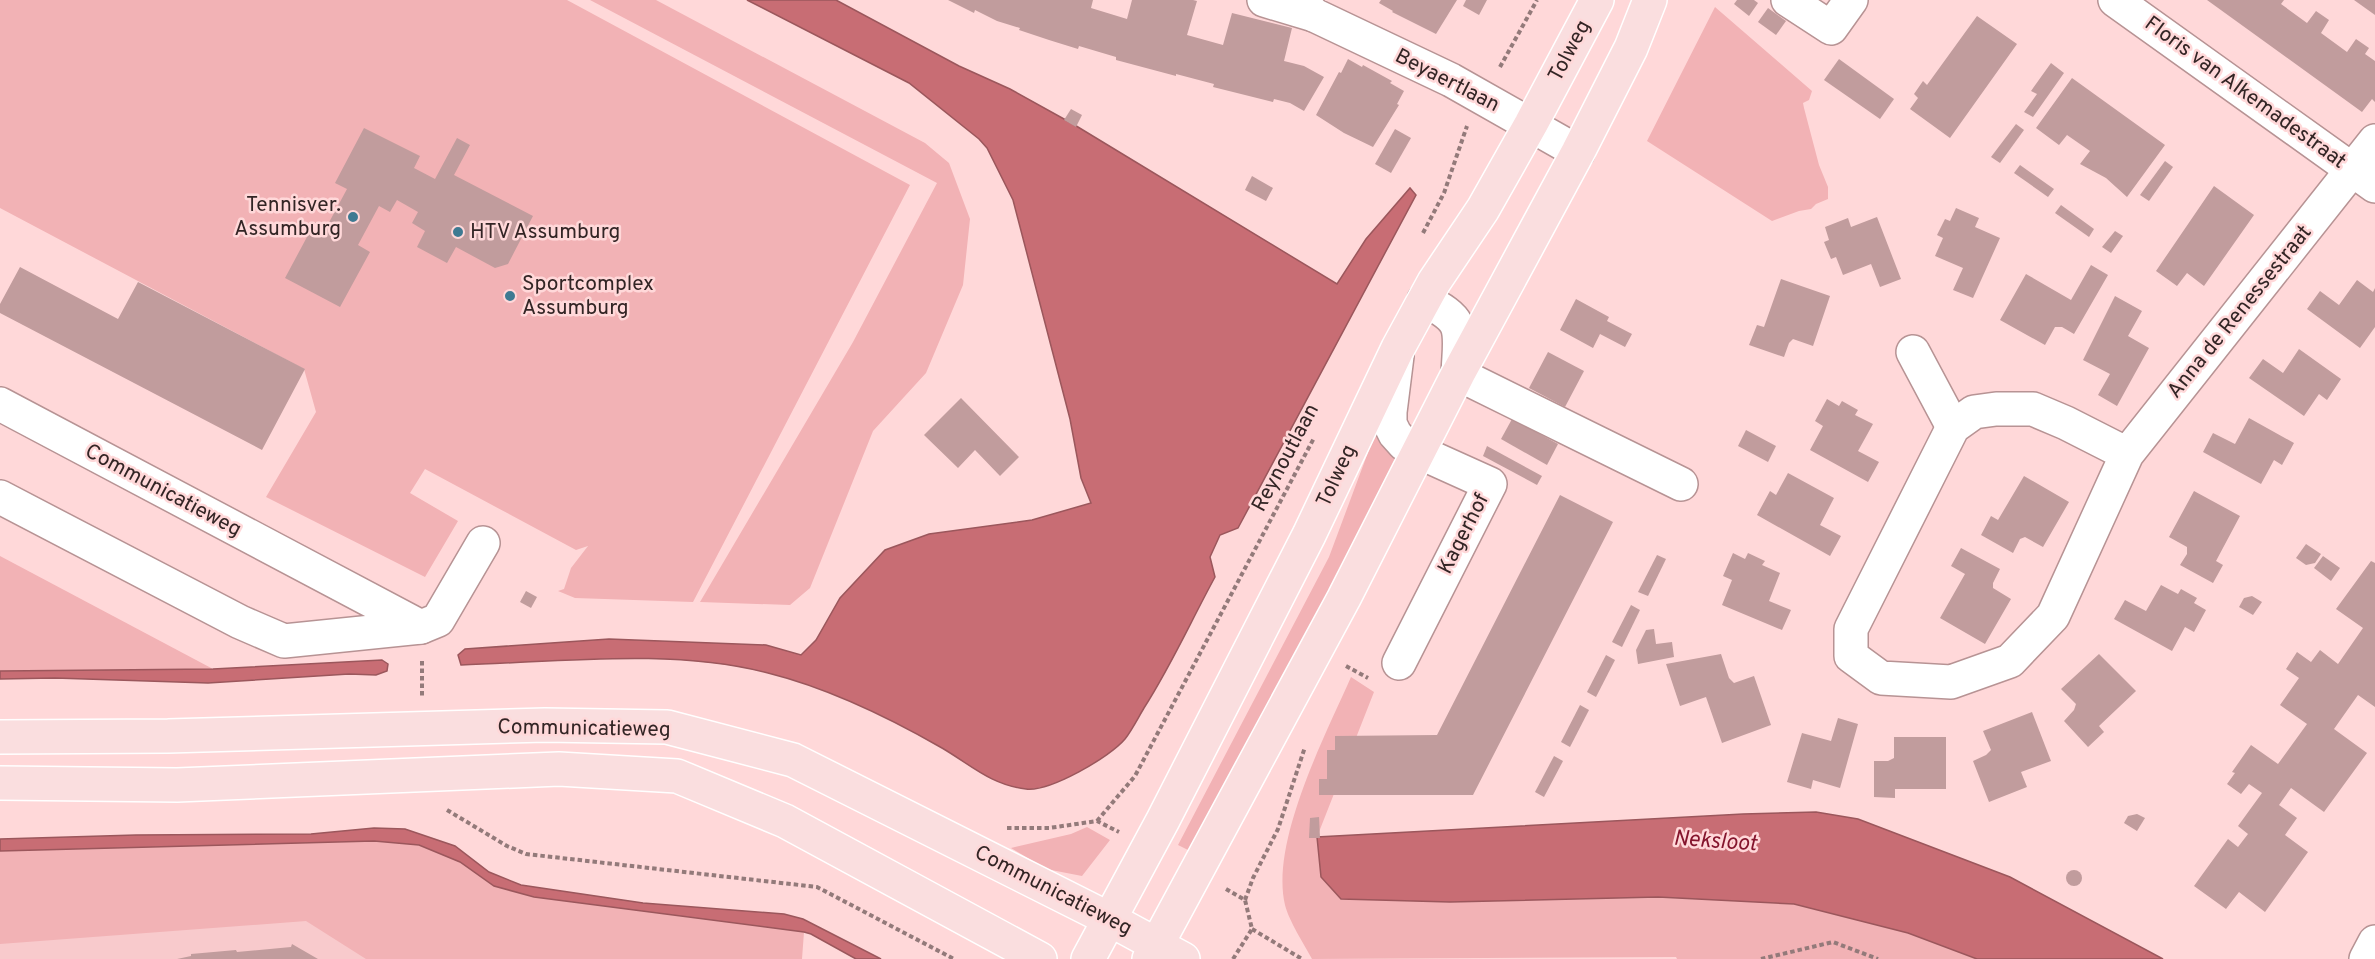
<svg xmlns="http://www.w3.org/2000/svg" width="2375" height="959" viewBox="0 0 2375 959" font-family="Overpass,sans-serif">
<style>
.built{fill:#f8cacc}
.green{fill:#f2b2b5}
.water{fill:#c86d74;stroke:#9b575c;stroke-width:1.5}
.building{fill:#c19c9d}
.lines{fill:none;stroke-linecap:round;stroke-linejoin:round}
.minor-casing{stroke:#b79394;stroke-width:36}
.major-casing{stroke:#fff;stroke-width:36}
.path{stroke:#937a7a;stroke-width:4;stroke-dasharray:4.5 3;stroke-linecap:butt}
.minor{stroke:#fff;stroke-width:33}
.major{stroke:#fadedf;stroke-width:33}
.poi-dot{fill:#3e7a92;stroke:#ffd8d9;stroke-width:2}
.labels{text-anchor:middle;dominant-baseline:central;stroke-width:5;stroke-linejoin:round;paint-order:stroke}
.street-label{font-size:21px;fill:#332525;stroke:#ffd8d9}
.poi-label{font-size:21px;fill:#332525;stroke:#ffd8d9;text-anchor:start}
.water-label{font-size:22px;font-style:italic;fill:#85152d;stroke:#ffd8d9}
</style>
<rect width="100%" height="100%" fill="#ffd8d9"/>
<!-- built -->
<path class="built" d="M392 869 546 959H0V883Z"/>
<!-- green -->
<g class="green">
<path d="M0 0H567L910 185 693 602 575 598 558 591 564 589 571 568 588 546 576 550 425 469 410 493 458 521 425 577 266 497 316 412 304 369 0 208Z"/>
<path d="M590 0H656L925 143 949 163 970 219 963 285 926 373 873 431 810 588 790 605 700 602 853 342 937 183Z"/>
<path d="M1715 7 1812 91 1809 100 1803 103 1804 108 1819 165 1828 187V199L1816 204 1811 209 1799 211 1772 221 1647 141Z"/>
<path d="M1376 431 1380 432 1387 451 1404 460 1190 851 1178 845 1329 557Z"/>
<path d="M0 556 213 669 0 671Z"/>
<path d="M1351 677 1374 692 1317 837 1321 877 1341 899 1450 902 1658 897 1794 904 1908 933 1977 959H1677L1676 957 1312 959C1304 944 1289 921 1285 905 1270 842 1325 736 1351 677Z"/>
<path d="M1087 827 1110 840 1082 876 1046 869 1011 848 1071 834Z"/>
<path d="M374 841 419 845 460 862 494 886 534 897 804 932 802 959H366L306 921 0 944V851Z"/>
</g>
<!-- water -->
<g class="water">
<path d="M747 0H836L959 66 1010 89 1073 124 1337 284 1366 239 1410 188 1416 195 1238 528 1220 535 1210 557 1215 577C1191 621 1171 666 1144 708 1138 718 1132 730 1125 739 1110 757 1050 792 1026 789 991 785 971 765 942 748 888 717 828 688 768 673 672 648 559 662 461 665L458 655 465 649 609 639 766 645 801 655 816 640 840 598 885 550 929 534 1032 520 1091 503 1081 478 1070 419 1013 200 987 148 979 139 909 83Z"/>
<path d="M382 660 388 664 387 671 376 675 349 674 208 683 55 678 0 679V671L213 669Z"/>
<path d="M1816 812 1858 819 2010 877 2163 959H1977L1908 933 1794 904 1658 897 1450 902 1341 899 1321 877 1317 837 1743 814Z"/>
<path d="M374 828 405 829 455 846 489 872 521 885 643 903 784 914 803 919 881 959H856L811 934 804 932 534 897 494 886 460 862 419 845 374 841 0 851V839L136 835 311 834Z"/>
</g>
<!-- building -->
<g class="building">
<path d="M948 0H1093L1091 8 1127 19 1132 0H1193L1197 1 1187 35 1223 45 1232 13 1292 28 1284 61 1304 66 1324 77 1304 111 1290 103 1274 99 1273 102 1213 87 1214 84 1176 74V76L1116 60V57L1079 46 1078 49 1049 40 1019 30 1020 28 997 21 975 10 974 13Z"/>
<path d="M1381 0H1457L1436 34 1392 12 1393 11 1379 3Z"/>
<path d="M1466 0H1487L1479 15 1463 6Z"/>
<path d="M1737 0H1754L1758 3 1749 16 1734 4Z"/>
<path d="M2207 0H2284L2281 4 2307 23 2316 11 2329 20 2321 33 2347 52 2356 39 2369 48 2365 54 2375 61V102L2372 99 2362 112Z"/>
<path d="M2354 0H2375V15Z"/>
<path d="M1768 8 1786 21 1776 35 1758 22Z"/>
<path d="M1977 16 2017 44 1950 138 1910 109 1918 98 1914 94 1923 81 1927 85Z"/>
<path d="M1348 59 1362 67 1363 65 1392 81 1390 83 1404 91 1397 104 1399 105 1373 147 1344 133 1316 115 1339 72 1341 73Z"/>
<path d="M1839 59 1894 99 1880 119 1824 80Z"/>
<path d="M2051 63 2064 73 2033 117 2024 112 2037 94 2031 91Z"/>
<path d="M2072 78 2165 145 2127 197 2106 178 2080 164 2090 151 2067 135 2059 145 2036 128Z"/>
<path d="M1071 109 1082 115 1076 127 1064 120Z"/>
<path d="M2016 124 2024 130 2000 163 1991 157Z"/>
<path d="M364 128 420 156 414 168 435 179 457 138 470 145 454 175 533 216 508 264 495 268 456 247 447 263 417 247 425 231 412 223 418 212 397 200 390 212 379 206 358 245 370 252 340 307 285 278 315 222 326 228 347 189 335 183Z"/>
<path d="M1395 129 1411 138 1391 173 1375 164Z"/>
<path d="M2165 161 2173 167 2149 201 2140 195Z"/>
<path d="M2020 165 2054 189 2048 197 2014 173Z"/>
<path d="M1252 176 1273 188 1266 201 1245 190Z"/>
<path d="M2214 186 2254 215 2204 286 2187 273 2177 286 2156 271Z"/>
<path d="M2061 205 2094 229 2089 237 2055 213Z"/>
<path d="M1956 208 1979 218 1975 227 2000 238 1973 298 1953 290 1963 268 1935 256 1943 238 1937 235 1945 219 1950 221Z"/>
<path d="M1877 217 1901 279 1880 287 1871 264 1843 275 1836 257 1831 259 1824 242 1829 240 1825 227 1848 218 1851 227Z"/>
<path d="M2115 231 2123 236 2111 253 2102 247Z"/>
<path d="M2091 265 2108 275 2074 334 2062 327H2055L2045 345 2000 320 2026 274 2071 300Z"/>
<path d="M20 267 118 319 138 282 305 369 262 450 0 313V304Z"/>
<path d="M1781 279 1830 296 1813 346 1793 339 1789 343 1784 357 1749 345 1757 325 1764 327Z"/>
<path d="M2357 280 2373 292 2375 288V327L2360 348 2307 309 2320 291 2339 305Z"/>
<path d="M2115 296 2142 311 2128 336 2149 348 2117 406 2098 395 2110 374 2083 360Z"/>
<path d="M1576 299 1609 317 1607 321 1632 334 1625 347 1600 334 1593 348 1560 330Z"/>
<path d="M2299 349 2341 379 2327 400 2319 394 2304 416 2249 378 2263 359 2283 373Z"/>
<path d="M1548 352 1584 371 1565 407 1529 388Z"/>
<path d="M961 398 1019 457 1000 476 975 450 958 468 924 435Z"/>
<path d="M1827 399 1839 406 1842 401 1858 410 1855 415 1873 424 1858 451 1879 462 1868 482 1810 450 1823 426 1815 421Z"/>
<path d="M2249 418 2294 443 2282 465 2274 460 2261 484 2203 452 2213 433 2235 444Z"/>
<path d="M1512 419 1558 444 1547 465 1501 439Z"/>
<path d="M1746 430 1776 446 1768 462 1738 446Z"/>
<path d="M1487 446 1542 476 1537 485 1483 456Z"/>
<path d="M1788 473 1834 498 1820 525 1841 536 1830 556 1757 515 1770 491 1776 495Z"/>
<path d="M2024 476 2069 502 2043 547 2025 537 2020 539 2013 553 1981 535 1991 516 1998 520Z"/>
<path d="M2194 491 2240 516 2216 561 2223 565 2213 583 2180 565 2187 554V547L2169 537Z"/>
<path d="M1560 495 1613 522 1473 795H1319V779H1327V750H1335V736L1437 735Z"/>
<path d="M2306 544 2321 554 2315 563 2306 565 2296 558Z"/>
<path d="M1961 548 2000 569 1993 583V588L2011 599 1985 644 1940 618 1965 574 1951 566Z"/>
<path d="M1733 553 1745 559 1748 553 1765 561 1762 565 1780 573 1769 601 1791 610 1782 630 1722 605 1732 580 1723 576Z"/>
<path d="M1657 555 1666 559 1648 596 1638 592Z"/>
<path d="M2323 556 2340 568 2331 581 2314 568Z"/>
<path d="M2371 561 2375 563V707L2358 695 2334 729 2367 753 2324 812 2291 788 2279 805 2297 818 2285 835 2308 852 2265 912 2239 892 2226 909 2194 886 2228 839 2238 847 2248 834 2238 826 2262 793 2249 784 2241 794 2227 784 2235 773 2232 772 2251 745 2278 764 2307 724 2280 705 2299 678 2286 669 2297 652 2311 662 2320 650 2338 664 2363 628 2336 609Z"/>
<path d="M2161 585 2178 594 2181 589 2197 598 2194 603 2206 610 2194 632 2185 627 2172 651 2114 619 2125 600 2146 611Z"/>
<path d="M526 591 537 597 531 608 520 602Z"/>
<path d="M2252 596 2262 602 2253 615 2239 607 2244 598Z"/>
<path d="M1631 605 1640 610 1622 647 1612 642Z"/>
<path d="M1654 629 1656 644 1672 642 1674 657 1638 664 1636 650 1646 630Z"/>
<path d="M1721 654 1729 678 1734 683 1754 676 1771 725 1722 743 1706 697 1680 706 1666 664Z"/>
<path d="M2099 654 2136 691 2099 726 2104 732 2088 747 2064 721 2074 710 2076 704 2061 689Z"/>
<path d="M1606 655 1615 660 1596 697 1587 692Z"/>
<path d="M1580 705 1589 710 1570 747 1561 742Z"/>
<path d="M2032 712 2051 761 2021 772 2027 787 1989 802 1973 761 1986 755 1991 750 1983 731Z"/>
<path d="M1838 718 1858 724 1840 788 1813 780 1811 789 1787 782 1802 733 1831 741Z"/>
<path d="M1894 737H1946V789H1895V798L1874 797V761H1888L1894 758Z"/>
<path d="M1554 756 1563 761 1544 797 1535 792Z"/>
<path d="M2137 814 2145 818 2137 831 2124 823 2128 816Z"/>
<path d="M1319 817 1320 838H1309L1310 818Z"/>
<circle cx="2074" cy="878" r="8"/>
<path d="M292 944 318 959H177L191 956V954L236 950 237 952 291 947Z"/>
</g>
<g class="lines">
<!-- minor casing -->
<g class="minor-casing">
<g id="minor">
<path d="M1264 0 1314 15"/>
<path d="M1300 0 1314 15 1451 80 1578 152"/>
<path d="M1788 0 1831 28 1851 0"/>
<path d="M2115 0 2375 186"/>
<path d="M1424 300C1467 321 1460 329 1458 374L1681 484"/>
<path d="M1913 352 1953 427"/>
<path d="M1397 356 1390 412V424L1395 434 1404 444 1419 452 1490 484 1399 663"/>
<path d="M0 404 421 627"/>
<path d="M2127 454 2066 423 2033 409H1996L1974 412 1953 427 1851 629V656L1881 678 1951 682 2010 661 2053 616 2127 454 2375 141"/>
<path d="M0 497 240 622 284 641 421 627 438 620 483 543"/>
<path d="M2366 959 2375 942"/>
</g>
</g>
<!-- major casing -->
<g class="major-casing">
<g id="major">
<path d="M0 737 168 736 545 725 667 727 793 760 1109 919 1183 959"/>
<path d="M0 783 177 785 559 769 677 776 785 821 1040 959"/>
<path d="M1088 959 1163 820 1309 535 1398 348 1434 282 1483 209 1531 124 1597 0"/>
<path d="M1149 959 1344 598 1458 374 1578 152 1631 48 1650 0"/>
</g>
</g>
<!-- path -->
<g class="path">
<path d="M1500 67 1537 0"/>
<path d="M1423 233 1444 193 1467 126"/>
<path d="M422 661V696"/>
<path d="M1346 666 1368 678"/>
<path d="M447 810 507 846 526 854 817 887 954 959"/>
<path d="M1097 821 1135 776 1314 438"/>
<path d="M1007 828H1049L1097 821 1119 832"/>
<path d="M1226 889 1245 900 1252 929"/>
<path d="M1245 900 1253 878 1278 829 1305 747"/>
<path d="M1252 929 1302 959"/>
<path d="M1233 959 1252 929"/>
<path d="M1761 959 1833 942 1878 959"/>
</g>
<!-- minor -->
<use href="#minor" class="minor"/>
<!-- major -->
<use href="#major" class="major"/>
</g>
<!-- markers -->
<g class="poi-dot">
<circle cx="353" cy="217" r="6"/>
<circle cx="458" cy="232" r="6"/>
<circle cx="510" cy="296" r="6"/>
</g>
<g class="labels">
<!-- street labels -->
<g class="street-label">
<text transform="translate(1570 51) rotate(-62)">Tolweg</text>
<text transform="translate(1447 81) rotate(27)">Beyaertlaan</text>
<text transform="translate(2245 93) rotate(36)">Floris van Alkemadestraat</text>
<text transform="translate(2240 312) rotate(-51)">Anna de Renessestraat</text>
<text transform="translate(1286 458) rotate(-62)">Reynoutlaan</text>
<text transform="translate(1337 476) rotate(-65)">Tolweg</text>
<text transform="translate(163 491) rotate(28)">Communicatieweg</text>
<text transform="translate(1464 534) rotate(-63)">Kagerhof</text>
<text transform="translate(584 729) rotate(1)">Communicatieweg</text>
<text transform="translate(1053 891) rotate(27)">Communicatieweg</text>
</g>
<!-- poi labels -->
<g class="poi-label">
<text x="341" y="205" text-anchor="end">Tennisver.<tspan x="341" dy="24">Assumburg</tspan></text>
<text x="470" y="232">HTV Assumburg</text>
<text x="522" y="284">Sportcomplex<tspan x="522" dy="24">Assumburg</tspan></text>
</g>
<!-- water labels -->
<g class="water-label">
<text transform="translate(1715 842) rotate(4)">Neksloot</text>
</g>
</g>
</svg>
